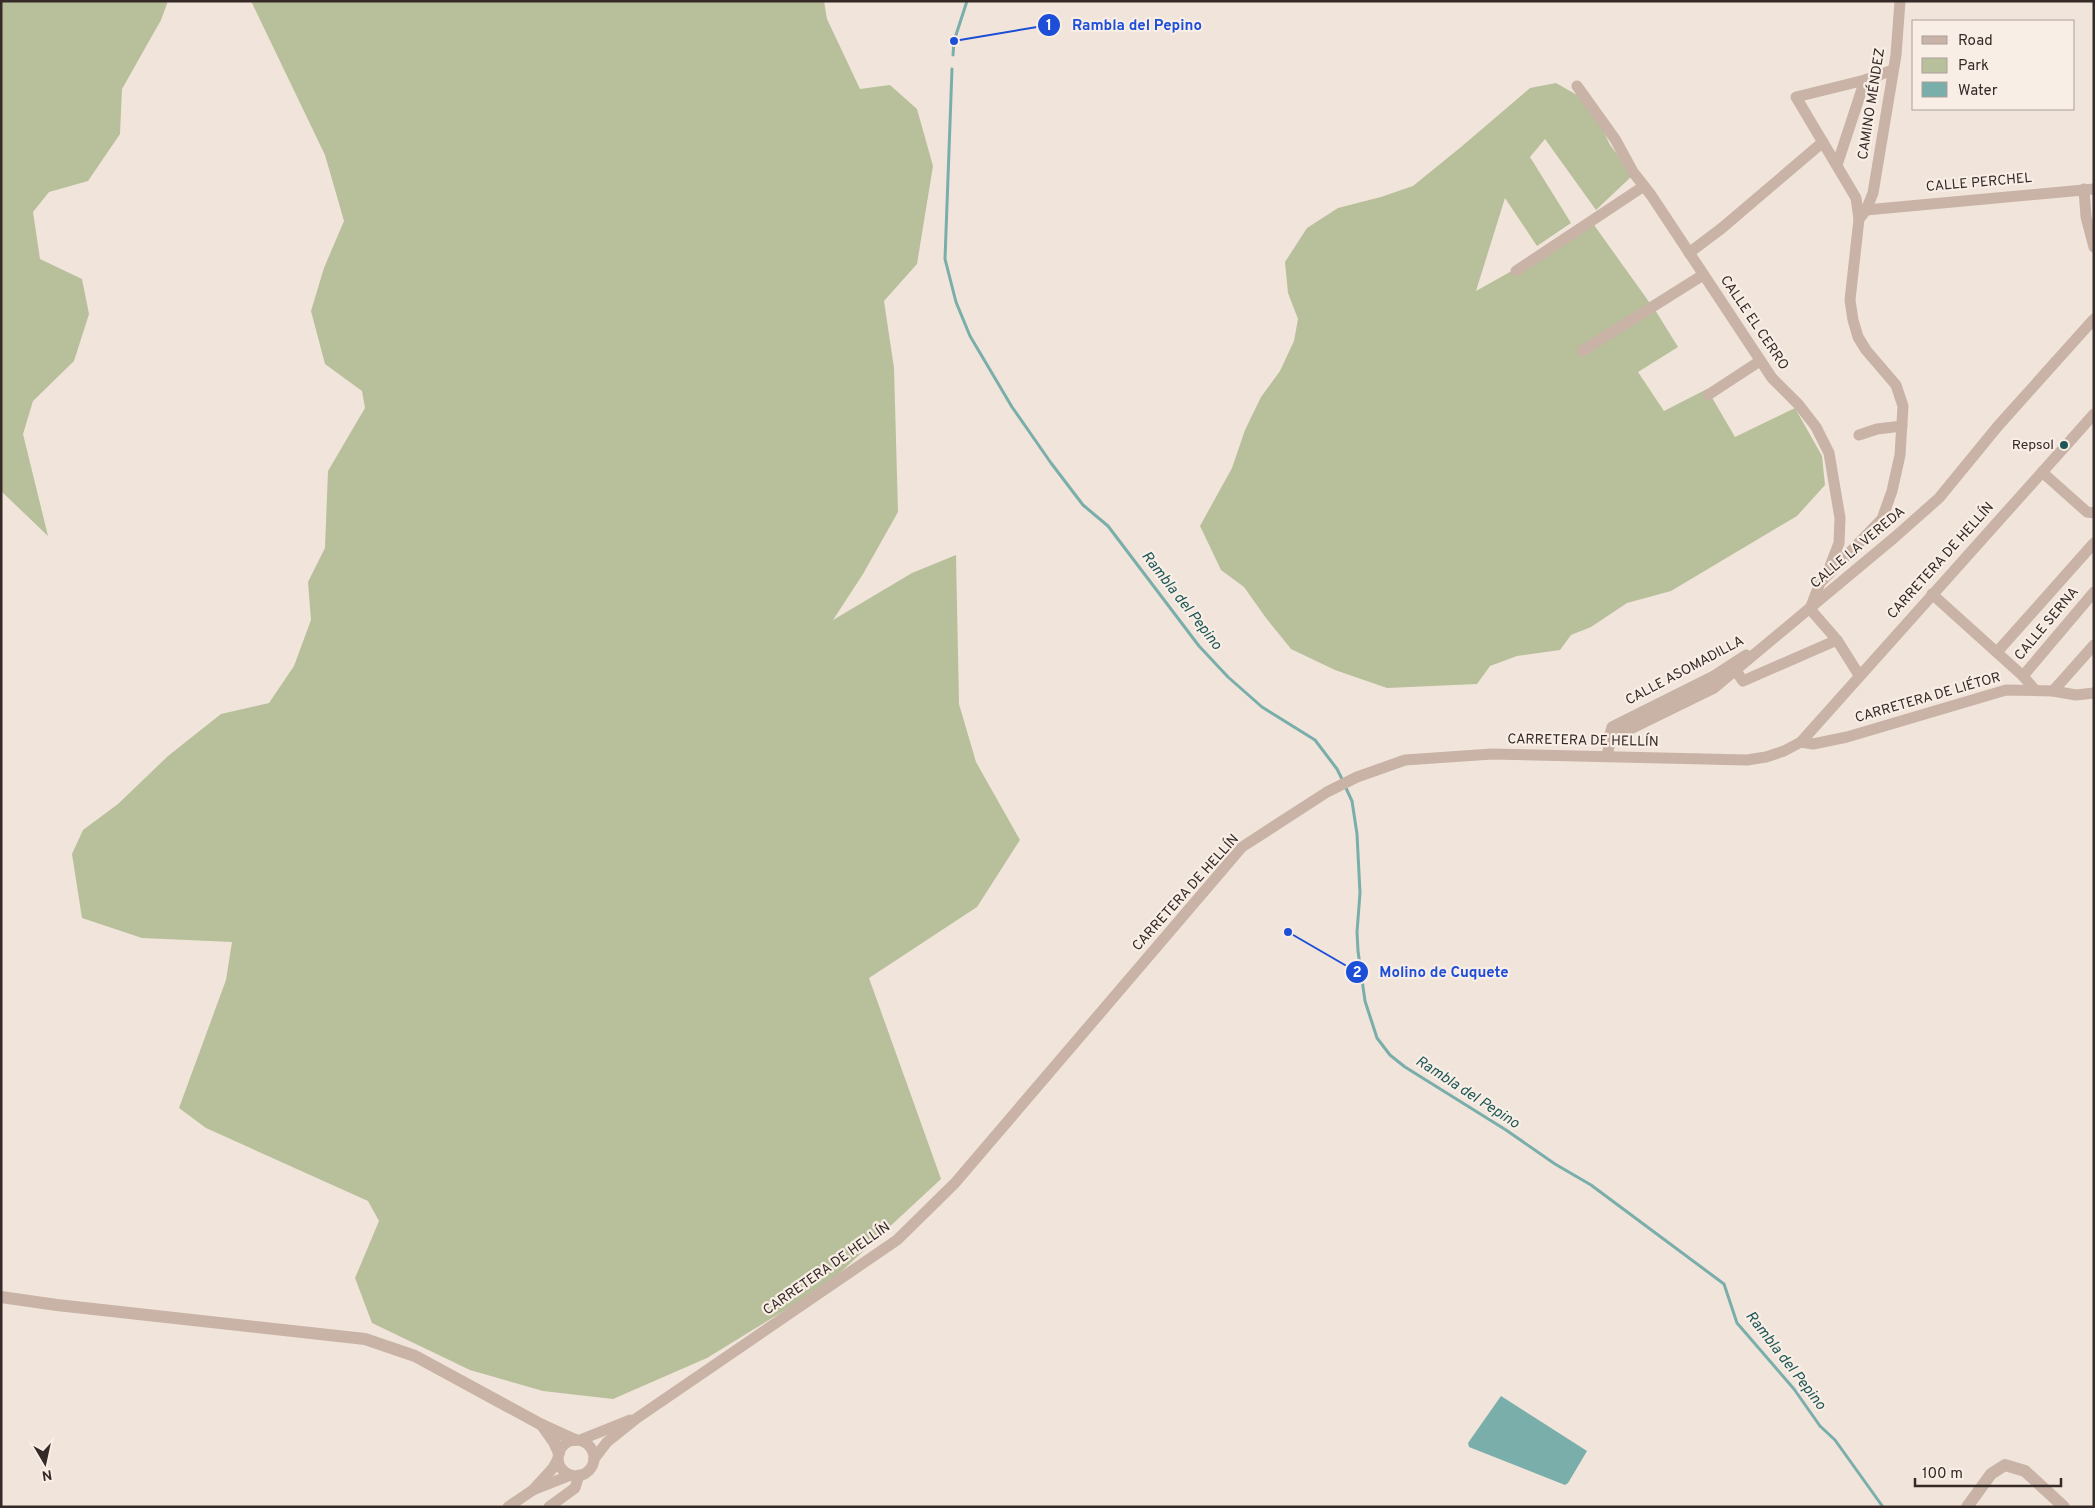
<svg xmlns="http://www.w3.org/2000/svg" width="2095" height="1508" viewBox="0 0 2095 1508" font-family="Overpass,sans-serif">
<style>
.green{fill:#b7c09a}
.water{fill:#79aeab}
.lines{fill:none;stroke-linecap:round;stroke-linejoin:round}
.stream{stroke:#79aeab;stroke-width:3}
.minor{stroke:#c9b3a6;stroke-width:11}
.tertiary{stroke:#c9b3a6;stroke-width:12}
.poi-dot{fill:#1c5755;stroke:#f9eee6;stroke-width:2}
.labels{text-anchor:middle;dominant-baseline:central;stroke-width:4.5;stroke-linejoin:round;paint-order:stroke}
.street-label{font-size:14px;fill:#352a27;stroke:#f9eee6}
.poi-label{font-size:14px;fill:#352a27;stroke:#f9eee6;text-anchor:end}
.water-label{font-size:15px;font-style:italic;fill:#1c5755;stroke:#f9eee6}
.leader{fill:none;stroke:#1d4ed8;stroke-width:2}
.callout-dot{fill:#1d4ed8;stroke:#f9eee6;stroke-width:2}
.mark-label{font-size:15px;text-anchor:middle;font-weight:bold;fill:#fff}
.callout-label{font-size:15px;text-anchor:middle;font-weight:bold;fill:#1d4ed8;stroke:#f9eee6;stroke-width:4.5;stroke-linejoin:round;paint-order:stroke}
</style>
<rect width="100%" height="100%" fill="#f1e4da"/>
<!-- green -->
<g class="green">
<path d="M1 1H168L161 20 122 89 120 134 88 181 49 192 33 212 40 259 82 279 89 314 74 361 33 401 23 434 48 536 1 491Z"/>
<path d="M251 1H824L827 19 860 89 890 85 917 109 933 166 917 264 884 301 894 368 898 512 863 574 833 620 912 573 956 555 959 704 976 762 1020 840 977 907 869 978 941 1179 829 1283 707 1358 613 1399 543 1391 470 1370 372 1323 355 1278 379 1221 368 1201 206 1128 179 1108 226 980 232 942 142 938 82 918 72 854 83 830 118 804 168 756 221 714 269 703 294 666 311 620 308 582 325 548 328 471 365 408 362 391 325 364 311 311 324 268 344 221 325 155Z"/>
<path d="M1556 83 1577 95 1595 113 1610 145 1633 175 1596 210 1545 139 1530 157 1571 223 1537 246 1505 198 1476 291 1594 225 1657 313 1678 347 1638 372 1664 411 1707 389 1735 437 1795 408 1822 456 1825 485 1797 516 1671 591 1627 603 1591 627 1571 635 1560 650 1517 656 1490 666 1477 684 1387 688 1335 670 1291 649 1266 618 1244 587 1221 570 1200 526 1232 468 1245 430 1261 397 1280 371 1294 341 1298 319 1288 293 1285 262 1307 228 1338 208 1381 197 1413 186 1461 147 1530 88Z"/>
</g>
<!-- water -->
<path class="water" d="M1501 1396 1587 1451 1568 1483 1565 1485 1469 1447 1468 1443Z"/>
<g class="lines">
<!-- stream -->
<g class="stream">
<path d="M953 55 954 41 967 1"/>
<path d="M952 69 945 259 956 302 970 336 1012 407 1051 463 1083 505 1108 526 1199 646 1228 677 1262 707 1315 740 1337 769 1343 781"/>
<path d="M1345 786 1352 801 1357 834 1360 893 1357 932 1358 951 1365 1001 1377 1038 1390 1055 1405 1067 1506 1130 1555 1164 1591 1185 1724 1284 1737 1323 1794 1389 1820 1426 1835 1440 1883 1507"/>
</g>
<!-- minor -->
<g class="minor">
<path d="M1865 80 1893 70"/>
<path d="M1577 86 1615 139 1633 172 1651 195 1772 378 1799 405 1816 427 1829 453 1840 518 1839 543 1829 569"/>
<path d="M1837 165 1865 80 1796 97 1856 198 1859 219"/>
<path d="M2084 189 2086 217 2094 247"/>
<path d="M1866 210 2094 189"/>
<path d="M1689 253 1722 228 1823 142"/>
<path d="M1516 271 1644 186"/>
<path d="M1582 351 1703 275"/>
<path d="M1708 395 1760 361"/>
<path d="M1859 435 1877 429 1902 426"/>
<path d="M2042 472 2087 512 2094 513"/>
<path d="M1932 594 2023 676 2035 690"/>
<path d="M1997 652 2094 543"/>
<path d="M1736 671 1743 681 1837 640"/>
<path d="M1859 675 1837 640 1810 609 1820 583 1882 519 1892 491 1900 455 1903 406 1896 385 1866 350 1858 337 1853 320 1850 300 1859 219 1866 210 1873 193 1896 55 1900 1"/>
<path d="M2023 676 2094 592"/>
<path d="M2053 691 2094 645"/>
<path d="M1610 742V734L1612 727 1712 677 1746 655"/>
<path d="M1801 742 1813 744 1847 737 2006 690 2053 691 2076 695 2094 693"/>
<path d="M1607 756 1610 742 1618 735 1714 688 1895 537 1939 498 1998 426 2094 319"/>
<path d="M580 1440 630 1420"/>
<circle cx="576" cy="1458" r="18"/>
<path d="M594 1459 607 1442 637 1418 897 1240 955 1183 1242 847 1327 792 1357 777 1405 760 1492 754 1747 760 1766 757 1784 751 1801 742 2094 414"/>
<path d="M533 1490 553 1468 558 1459"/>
<path d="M508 1507 533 1490 571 1475"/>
<path d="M549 1507 575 1488 579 1475"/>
</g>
<!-- tertiary -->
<g class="tertiary">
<path d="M1 1297 57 1305 365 1339 415 1356 542 1425 575 1440"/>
<path d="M542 1425 554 1442 559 1453"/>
<path d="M1967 1507 1991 1474 2005 1465 2025 1471 2064 1507"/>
</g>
</g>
<!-- markers -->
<circle class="poi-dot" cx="2064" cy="445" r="5"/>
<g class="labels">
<!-- street labels -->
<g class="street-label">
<text transform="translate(1872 104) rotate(-81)">CAMINO MÉNDEZ</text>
<text transform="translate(1979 183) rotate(-5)">CALLE PERCHEL</text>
<text transform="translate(1754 323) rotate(56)">CALLE EL CERRO</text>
<text transform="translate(1858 548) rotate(-40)">CALLE LA VEREDA</text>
<text transform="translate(1941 561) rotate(-48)">CARRETERA DE HELLÍN</text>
<text transform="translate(2047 624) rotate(-50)">CALLE SERNA</text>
<text transform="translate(1685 671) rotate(-28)">CALLE ASOMADILLA</text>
<text transform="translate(1928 698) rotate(-16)">CARRETERA DE LIÉTOR</text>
<text transform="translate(1583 741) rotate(1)">CARRETERA DE HELLÍN</text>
<text transform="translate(1186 893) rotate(-48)">CARRETERA DE HELLÍN</text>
<text transform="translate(827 1269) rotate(-35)">CARRETERA DE HELLÍN</text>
</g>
<!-- poi labels -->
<g class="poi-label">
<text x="2054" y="445">Repsol</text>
</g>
<!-- water labels -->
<g class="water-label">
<text transform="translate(1181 601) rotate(52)">Rambla del Pepino</text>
<text transform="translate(1467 1093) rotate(33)">Rambla del Pepino</text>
<text transform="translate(1785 1361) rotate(52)">Rambla del Pepino</text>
</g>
</g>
<!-- callouts -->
<path class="leader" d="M954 41L1049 25M1288 932L1357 972"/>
<g class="callout-dot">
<circle cx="954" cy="41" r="5"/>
<circle cx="1288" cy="932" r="5"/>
<circle cx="1049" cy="25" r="12"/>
<circle cx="1357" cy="972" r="12"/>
</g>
<g class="mark-label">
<text x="1049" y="30">1</text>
<text x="1357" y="977">2</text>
</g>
<g class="callout-label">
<text x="1137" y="30">Rambla del Pepino</text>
<text x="1444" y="977">Molino de Cuquete</text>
</g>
<!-- border -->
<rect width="2095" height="1508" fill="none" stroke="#352a27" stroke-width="5"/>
<!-- legend -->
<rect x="1912" y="20" width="162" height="90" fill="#f9eee6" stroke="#aba09a"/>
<rect x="1922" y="36" width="25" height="8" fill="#c9b3a6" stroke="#aba09a"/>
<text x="1958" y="45" font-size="15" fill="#352a27">Road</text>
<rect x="1922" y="58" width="25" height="15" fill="#b7c09a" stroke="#aba09a"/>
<text x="1958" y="70" font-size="15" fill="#352a27">Park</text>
<rect x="1922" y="82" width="25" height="15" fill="#79aeab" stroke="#aba09a"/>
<text x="1958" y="95" font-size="15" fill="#352a27">Water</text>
<!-- north arrow -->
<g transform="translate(45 1463) rotate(171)" stroke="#f9eee6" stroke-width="4" paint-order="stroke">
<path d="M0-4L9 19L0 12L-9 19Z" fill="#352a27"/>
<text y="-8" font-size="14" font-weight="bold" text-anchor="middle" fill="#352a27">N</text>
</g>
<!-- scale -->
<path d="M1915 1478v8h146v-8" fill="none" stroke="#352a27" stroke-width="2.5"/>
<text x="1922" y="1478" font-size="15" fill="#352a27" stroke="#f9eee6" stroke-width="4" paint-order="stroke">100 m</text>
</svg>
